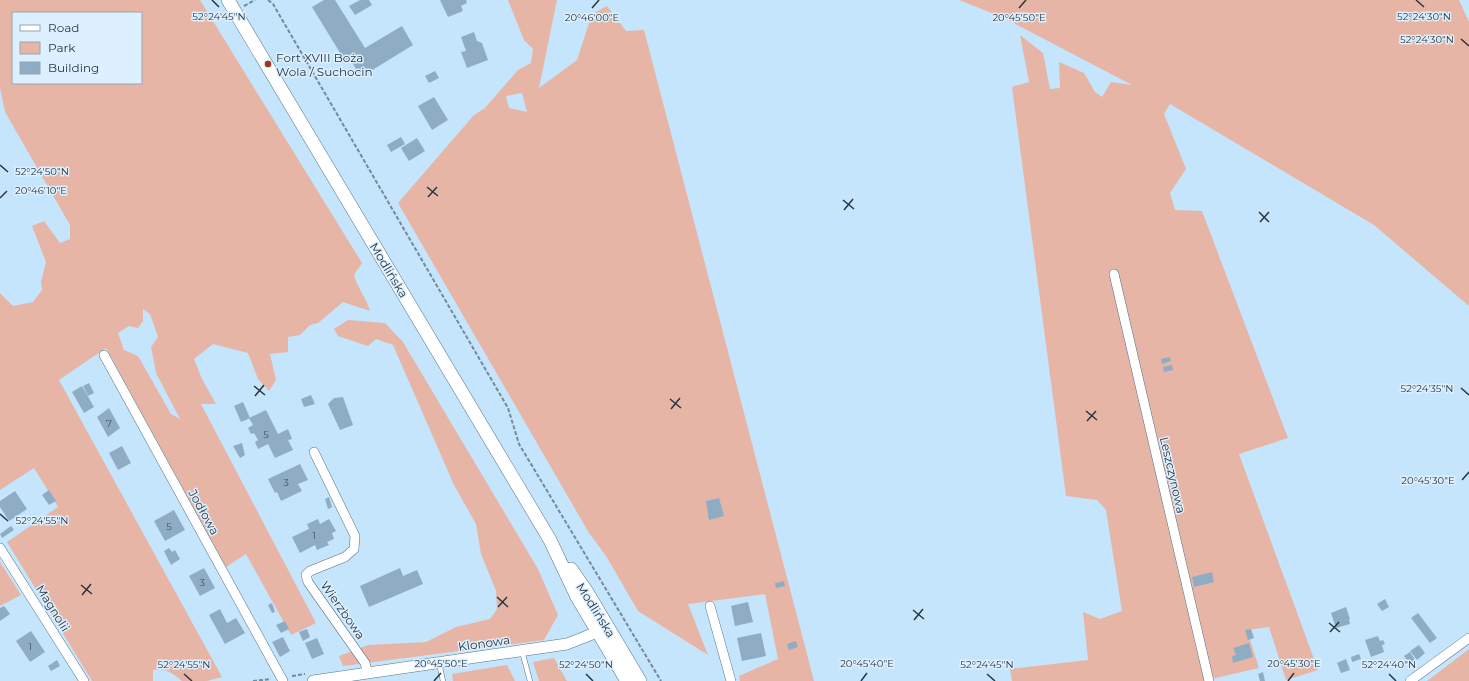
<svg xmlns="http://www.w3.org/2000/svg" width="1469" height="681" viewBox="0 0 1469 681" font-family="Montserrat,sans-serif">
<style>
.green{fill:#e7b5a6;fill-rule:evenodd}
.building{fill:#8eadc4}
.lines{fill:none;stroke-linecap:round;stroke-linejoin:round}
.service-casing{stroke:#567288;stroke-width:5.5}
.minor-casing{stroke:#567288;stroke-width:10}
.tertiary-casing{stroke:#567288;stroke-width:12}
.secondary-casing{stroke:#567288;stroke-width:14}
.path{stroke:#748a9a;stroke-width:2;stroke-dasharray:4 2;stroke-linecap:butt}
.service{stroke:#fff;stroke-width:4.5}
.minor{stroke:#fff;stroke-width:9}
.tertiary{stroke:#fff;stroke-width:11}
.secondary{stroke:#fff;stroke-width:13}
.ticks{fill:none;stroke:#29363f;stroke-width:1.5}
.poi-dot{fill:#9f3717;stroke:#ddf0ff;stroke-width:1.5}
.labels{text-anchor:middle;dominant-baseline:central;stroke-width:3;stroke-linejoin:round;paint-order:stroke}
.number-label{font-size:10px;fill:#425460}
.poi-label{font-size:12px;fill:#29363f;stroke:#ddf0ff;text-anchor:start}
.street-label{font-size:12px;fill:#29363f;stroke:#ddf0ff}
.ticks-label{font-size:10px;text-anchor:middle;fill:#29363f;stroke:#ddf0ff;stroke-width:3;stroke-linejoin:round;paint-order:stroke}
</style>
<rect width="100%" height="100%" fill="#c5e5fd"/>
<!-- green -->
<g class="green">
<path d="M0 0H200L362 263 354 275C358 289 366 298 370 311L343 302 318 323 310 325 300 335 288 337V352L270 354 276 380 269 391 258 379 248 353 213 344 194 359 202 379 216 404H201L316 623 291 635 246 554 226 567 106 348 59 380 222 677 207 681H182C172 673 166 668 153 670V681H92L7 542 58 507 34 468 0 490V293L13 306 33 302 42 290 41 282 46 262 32 226 44 221 60 243 70 239V225L5 112 0 88ZM13 13H141V83H13ZM143 309 150 314 158 337 151 347 156 373 180 419 171 414 138 356 124 350 118 333 129 326 138 328 143 321Z"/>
<path d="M508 0H557L539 88 577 60 592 14 607 6 626 31 644 30 814 681H740L739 676 778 659 765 594 688 604 708 655 638 611 606 556 589 533 398 203 474 115 485 108 518 70 531 63 533 49 524 40ZM522 93 527 112 509 108 506 96Z"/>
<path d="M959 0H1459L1469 22V306L1374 225 1170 104 1164 114 1186 169 1170 193 1175 210 1202 211 1288 438 1239 454 1318 670 1286 680 1269 627 1247 630 1259 668 1211 679V681H1012L1010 669 1088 660 1083 612 1100 619 1122 611 1106 510 1097 500 1066 496 1012 87 1029 82 1020 35 1043 53 1050 89 1060 88 1059 62 1084 73 1095 92 1102 97 1111 82 1132 85 1002 17Z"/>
<path d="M348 320 385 323 403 342 538 569 558 615 544 640 343 666 339 656 368 645 426 642 456 627 490 619 497 609 496 591 481 554 476 524 454 485 393 345 376 339 368 346 338 336 334 329Z"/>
<path d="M0 562 21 595 0 606Z"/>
<path d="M1469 649V681H1427Z"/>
<path d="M554 658 567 681H539L533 662Z"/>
<path d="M507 665 515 681H453L452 674Z"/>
</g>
<!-- building -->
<g class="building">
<path d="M324 0H335L365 48 402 26 413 45 361 77 350 59 345 61 312 7Z"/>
<path d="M360 0H369L372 5 355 15 349 6Z"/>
<path d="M440 0H466L467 3 461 6 463 11 448 17Z"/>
<path d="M474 32 477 41 482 43 488 60 467 68 461 52 466 51 461 37Z"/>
<path d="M435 71 439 78 429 83 425 76Z"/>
<path d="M434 97 448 120 432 130 418 106Z"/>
<path d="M401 137 405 144 391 152 387 145Z"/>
<path d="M417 138 425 151 409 161 401 148Z"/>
<path d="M1170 357 1171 361 1162 364 1161 359Z"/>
<path d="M1172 365 1173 370 1164 372 1163 367Z"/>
<path d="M89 383 94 393 88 396 83 386Z"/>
<path d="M82 386 94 407 84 413 72 392Z"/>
<path d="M311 395 315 404 304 407 301 399Z"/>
<path d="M343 397 353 425 340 430 328 404 334 398Z"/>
<path d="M243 402 250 418 241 422 234 406Z"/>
<path d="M109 408 120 428 108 437 97 417Z"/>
<path d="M266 410 278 434 288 429 292 439 288 440 293 450 275 458 268 444 258 449 255 442 258 440 254 433 251 434 248 428 253 425 249 418Z"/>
<path d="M242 443 245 455 240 458 233 446Z"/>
<path d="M122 446 131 463 118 470 109 453Z"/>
<path d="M300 464 308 480 298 484 302 491 281 501 277 492 275 493 268 479Z"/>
<path d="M49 490 56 501 49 505 42 495Z"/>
<path d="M15 491 27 509 9 521 0 507V501Z"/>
<path d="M329 497 332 507 328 509 325 499Z"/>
<path d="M719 498 724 516 709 520 706 501Z"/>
<path d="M174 510 185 530 165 541 154 521Z"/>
<path d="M318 519 320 524 329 519 336 531 332 533 334 539 327 542 329 545 317 550 315 545 300 553 292 537 309 529 307 524Z"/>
<path d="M11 526 14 530 2 538 0 534Z"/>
<path d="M169 548 172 552 175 550 180 559 171 565 164 551Z"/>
<path d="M204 568 215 588 200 596 189 576Z"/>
<path d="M400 568 403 576 417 570 423 584 369 607 360 586Z"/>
<path d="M1212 572 1214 582 1194 587 1192 577Z"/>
<path d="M784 581 785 586 776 588 775 583Z"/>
<path d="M1385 599 1389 607 1382 611 1377 604Z"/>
<path d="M748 602 753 622 735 626 731 606Z"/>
<path d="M272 603 275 612 272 613 268 605Z"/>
<path d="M4 606 10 614 0 621V608Z"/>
<path d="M1346 607 1350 619H1349L1350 624 1336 628 1331 613Z"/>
<path d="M220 609 227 623 236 618 245 633 225 644 209 615Z"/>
<path d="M1418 613 1437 638 1430 643 1411 618Z"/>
<path d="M285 621 289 629 281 633 276 625Z"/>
<path d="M307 629 310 637 303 641 299 632Z"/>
<path d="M1251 629 1254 638 1248 640 1245 630Z"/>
<path d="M31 631 45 652 30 662 16 641Z"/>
<path d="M761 633 766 656 742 661 737 638Z"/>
<path d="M1378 636 1380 641 1383 640 1385 644 1382 645 1384 652 1371 657 1365 640Z"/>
<path d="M283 637 290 651 280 657 272 642Z"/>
<path d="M317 638 324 654 312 659 305 643Z"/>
<path d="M796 641 798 647 789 650 787 644Z"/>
<path d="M1249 643 1253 657 1233 663 1232 656 1236 655 1233 648Z"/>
<path d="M1419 645 1425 653 1417 660 1410 651Z"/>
<path d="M1410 652 1416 661 1410 665 1404 656Z"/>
<path d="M1359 654 1361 659 1352 662 1351 657Z"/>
<path d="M1346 659 1350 670 1341 673 1337 663Z"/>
<path d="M57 660 60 666 51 671 48 666Z"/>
<path d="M1263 672 1265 681H1260L1258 674Z"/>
</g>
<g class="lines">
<!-- service casing -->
<g class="service-casing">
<g id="service">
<path d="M522 651 530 681"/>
<path d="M439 663 443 681"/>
</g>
</g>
<!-- minor casing -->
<g class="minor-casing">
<g id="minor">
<path d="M1114 274 1209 681"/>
<path d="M104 355 283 681"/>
<path d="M314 452 355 536 354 549 345 557 310 571 306 575 308 582 365 663 368 673"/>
<path d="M0 548 84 681"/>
<path d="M710 606 731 681"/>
<path d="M1410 681 1469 638"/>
</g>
</g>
<!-- tertiary casing -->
<g class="tertiary-casing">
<path id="tertiary" d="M313 681 567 644 605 629"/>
</g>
<!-- secondary casing -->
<g class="secondary-casing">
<g id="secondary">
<path d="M228 0 550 540 577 597 627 681"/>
<path d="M571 569 587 592 640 681"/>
</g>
</g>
<!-- path -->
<g class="path">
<path d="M268 0 273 4 508 408 519 444 661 681"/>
<path d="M244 6 255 0"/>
<path d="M292 676 305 674"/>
<path d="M253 681 271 679"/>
</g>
<!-- service -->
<use href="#service" class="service"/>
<!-- minor -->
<use href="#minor" class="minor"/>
<!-- tertiary -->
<use href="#tertiary" class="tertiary"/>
<!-- secondary -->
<use href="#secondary" class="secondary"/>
</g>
<!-- ticks -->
<path class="ticks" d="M212 0 219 7M1416 0 1424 7M592 8 599 0M1019 8 1026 0M1461 39 1469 46M0 165 8 172M427 187 438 196M428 197 437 187M0 198 7 191M843 200 854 209M844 210 853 199M1259 212 1269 222M1260 222 1269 212M254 386 265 395M1461 388 1469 395M255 396 264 385M670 399 681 408M671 409 680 398M1086 411 1097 420M1087 421 1096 411M1462 480 1469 472M0 514 8 521M81 585 92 594M82 595 91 584M497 597 508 607M498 607 507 597M913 610 924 619M914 620 923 609M1329 623 1340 632M1330 632 1339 622M184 674 192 681M586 674 593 681M987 674 995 681M1389 674 1396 681M434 681 441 673M861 681 867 673M1288 681 1294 673"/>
<!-- markers -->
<circle class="poi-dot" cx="268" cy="64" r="4"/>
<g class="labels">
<!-- number labels -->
<g class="number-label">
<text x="109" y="423">7</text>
<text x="266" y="434">5</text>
<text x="286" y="482">3</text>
<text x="169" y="526">5</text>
<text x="314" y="535">1</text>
<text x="202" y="582">3</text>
<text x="30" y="646">1</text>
</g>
<!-- poi labels -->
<g class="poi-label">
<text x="276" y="57">Fort XVIII Boża<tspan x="276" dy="14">Wola / Suchocin</tspan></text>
</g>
<!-- street labels -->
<g class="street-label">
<text transform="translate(389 270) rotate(59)">Modlińska</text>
<text transform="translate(1173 475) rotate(77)">Leszczynowa</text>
<text transform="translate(204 512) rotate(61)">Jodłowa</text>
<text transform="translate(53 608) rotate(58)">Magnolii</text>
<text transform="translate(343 610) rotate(55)">Wierzbowa</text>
<text transform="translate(596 610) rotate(58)">Modlińska</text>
<text transform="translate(484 643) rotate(-8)">Klonowa</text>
</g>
</g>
<g class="ticks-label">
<text x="1424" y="20">52°24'30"N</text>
<text x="219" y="20">52°24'45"N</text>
<text x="592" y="21">20°46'00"E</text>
<text x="1019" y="21">20°45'50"E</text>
<text x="1427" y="43">52°24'30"N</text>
<text x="42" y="175">52°24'50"N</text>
<text x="41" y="194">20°46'10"E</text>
<text x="1427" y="392">52°24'35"N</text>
<text x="1428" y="484">20°45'30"E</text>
<text x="42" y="524">52°24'55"N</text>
<text x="441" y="667">20°45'50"E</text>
<text x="867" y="667">20°45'40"E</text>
<text x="1294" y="667">20°45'30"E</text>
<text x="184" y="668">52°24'55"N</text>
<text x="586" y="668">52°24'50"N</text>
<text x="987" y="668">52°24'45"N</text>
<text x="1389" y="668">52°24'40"N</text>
</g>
<!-- legend -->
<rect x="12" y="12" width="130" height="72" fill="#ddf0ff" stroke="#95a6b2"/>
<rect x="20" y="25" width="20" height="6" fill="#ffffff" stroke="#95a6b2"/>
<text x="48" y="32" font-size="12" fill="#29363f">Road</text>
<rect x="20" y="42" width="20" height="12" fill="#e7b5a6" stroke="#95a6b2"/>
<text x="48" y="52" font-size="12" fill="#29363f">Park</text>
<rect x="20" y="62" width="20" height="12" fill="#8eadc4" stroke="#95a6b2"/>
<text x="48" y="72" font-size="12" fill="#29363f">Building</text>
</svg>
